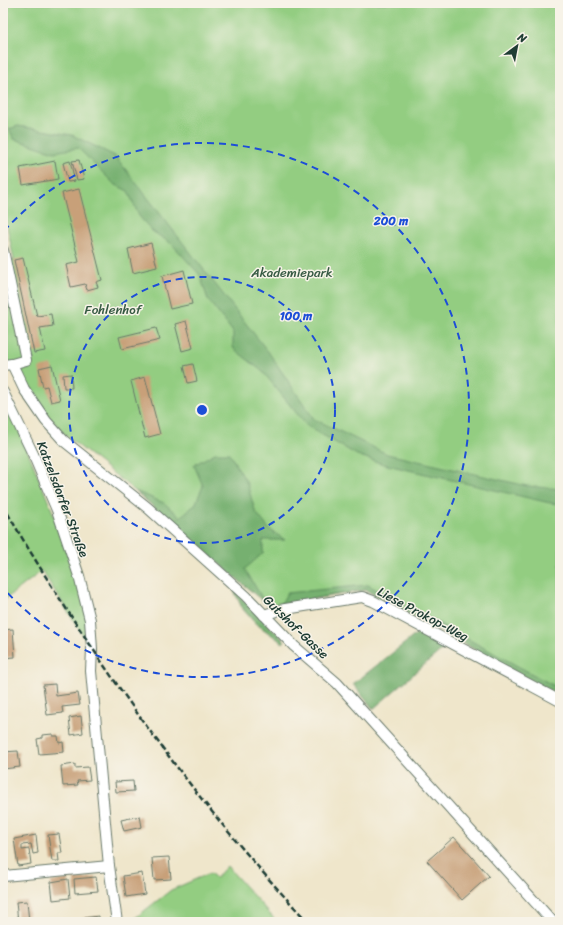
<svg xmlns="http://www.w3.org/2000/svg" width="563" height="925" viewBox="0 0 563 925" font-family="Sriracha,sans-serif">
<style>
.green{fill:#93cd81;stroke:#59855a}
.forest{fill:#76b06f;stroke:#4a7652}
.building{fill:#c8a079}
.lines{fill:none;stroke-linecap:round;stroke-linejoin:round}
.minor-casing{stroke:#687869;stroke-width:12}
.minor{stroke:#fff;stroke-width:10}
.rail{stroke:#1f3d34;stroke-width:2.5;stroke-dasharray:6 3;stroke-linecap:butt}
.ring{fill:none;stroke:#1d4ed8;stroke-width:2;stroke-dasharray:7 5}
.labels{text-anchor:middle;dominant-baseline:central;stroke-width:3;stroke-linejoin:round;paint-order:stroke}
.park-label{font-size:13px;fill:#365a43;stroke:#f7f3e8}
.street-label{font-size:13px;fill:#1f3d34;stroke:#f7f3e8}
.centre{fill:#1d4ed8;stroke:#f7f3e8;stroke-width:2}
.ring-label{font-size:12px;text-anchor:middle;font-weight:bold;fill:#1d4ed8;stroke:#f7f3e8;stroke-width:3;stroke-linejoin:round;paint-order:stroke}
</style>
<rect width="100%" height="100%" fill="#f7f3e8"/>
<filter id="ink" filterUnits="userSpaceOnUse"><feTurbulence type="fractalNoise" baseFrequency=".025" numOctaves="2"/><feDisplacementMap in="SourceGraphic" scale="8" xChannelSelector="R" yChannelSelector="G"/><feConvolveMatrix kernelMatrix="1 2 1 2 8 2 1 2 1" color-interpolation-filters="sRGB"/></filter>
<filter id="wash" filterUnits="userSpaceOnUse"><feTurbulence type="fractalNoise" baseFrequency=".012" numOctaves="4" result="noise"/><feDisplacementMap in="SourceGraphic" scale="16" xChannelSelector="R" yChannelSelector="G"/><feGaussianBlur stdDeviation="0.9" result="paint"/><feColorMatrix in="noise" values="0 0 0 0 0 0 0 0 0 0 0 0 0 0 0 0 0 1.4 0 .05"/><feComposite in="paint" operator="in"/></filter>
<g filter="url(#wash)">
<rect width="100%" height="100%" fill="#efe6cb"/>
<!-- green -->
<g class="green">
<path d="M3 3H560V696L366 590 273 606 265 603 135 491 64 434 24 389 12 364 3 365V263L14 260 3 207Z"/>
<path d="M3 391 79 576 92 649 42 571 3 601Z"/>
<path d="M227 866 277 922H130L171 890 210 873 216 878Z"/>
</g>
<!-- forest -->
<g class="forest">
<path d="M18 126 72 135 115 156 269 353 314 419 387 454 527 486 560 489V504L550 503 383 464 357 455 307 426 263 372 233 348V332L208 300 200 275 172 244 152 231 139 216 128 191 114 184 78 148 54 152 14 139 9 129Z"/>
<path d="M215 453H229L247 483 255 511 269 529 285 540H263V553L245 569 265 603 135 491 164 503 180 517 195 505 203 486 194 465Z"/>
<path d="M368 585 560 689V696L366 590 281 604 287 593Z"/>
<path d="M235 591 285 641 283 643 255 623 242 608 235 593Z"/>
<path d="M419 632C429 635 437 640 445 647L373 709 353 684Z"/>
</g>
<g id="blocks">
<!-- building -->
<g class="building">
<path d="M79 160 84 179 77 180 72 161Z"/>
<path d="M55 161 58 179 23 185 20 168Z"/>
<path d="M70 161 75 181 68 182 63 163Z"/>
<path d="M79 189 102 280 96 282 98 287 87 290 85 284 71 287 66 265 79 262 62 193Z"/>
<path d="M151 243 157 267 133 273 128 249Z"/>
<path d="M23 258 37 316 51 314 53 326 40 328 45 351 34 353 14 260Z"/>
<path d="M184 270 192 304 170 309 162 276Z"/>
<path d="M186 321 193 348 182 351 175 324Z"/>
<path d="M156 328 160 340 122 349 119 337Z"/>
<path d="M193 364 197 381 188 383 184 366Z"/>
<path d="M52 365 60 400 51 402 47 386 43 387 39 368Z"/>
<path d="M71 374 72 388H64L63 375Z"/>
<path d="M145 377 160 434 145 438 131 381Z"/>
<path d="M13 629 15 657 3 658V630Z"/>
<path d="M55 684 56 696 78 693 80 705 62 707 63 713 47 715 43 685Z"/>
<path d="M81 716 83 733 71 735 69 718Z"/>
<path d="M53 734V736H58L59 743 63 742 64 752 39 754 37 739 42 738V735Z"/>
<path d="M18 751 20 767 3 769V752Z"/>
<path d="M75 764V768L88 767 90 780 77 781 78 785 63 786 61 766Z"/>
<path d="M133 781 134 791 116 792 115 782Z"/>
<path d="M140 816 142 827 124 831 121 820Z"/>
<path d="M59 834 62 853H58L59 861H52L48 835Z"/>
<path d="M36 835 38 853 33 854 31 844 22 845V850L29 849 31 864 18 866 14 839Z"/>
<path d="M454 837 489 876 462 900 427 861Z"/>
<path d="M169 857 171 879 154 880 152 858Z"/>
<path d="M142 873 145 894 126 897 123 876Z"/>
<path d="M96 877 98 891 75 893 74 879Z"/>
<path d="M68 879 70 898 53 900 51 882Z"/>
<path d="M27 901 29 922H18L16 902Z"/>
<path d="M99 916V922H83L82 918Z"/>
</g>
</g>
</g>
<g filter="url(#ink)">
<use href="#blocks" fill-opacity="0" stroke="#687869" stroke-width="1"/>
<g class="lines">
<!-- minor casing -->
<g class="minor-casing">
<g id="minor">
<path d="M3 250 26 360 12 364 3 365"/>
<path d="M12 364 24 389 46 421 64 441 148 508 246 596 294 646 337 683 553 922"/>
<path d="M3 392 33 454 57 510 79 576 90 620 92 649 91 671 109 866 117 922"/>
<path d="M264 615 279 610 349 599 362 597 373 601 560 701"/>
<path d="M4 876 109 866"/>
</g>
</g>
<!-- minor -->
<use href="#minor" class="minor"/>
<!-- rail -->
<path class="rail" d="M3 505C30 553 60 600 91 646 156 744 227 836 308 922"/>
</g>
</g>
<!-- distance rings -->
<g class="ring">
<circle cx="202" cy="410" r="133"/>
<path d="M4 231A267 267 0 1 1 4 589"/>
</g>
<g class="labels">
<!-- park labels -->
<g class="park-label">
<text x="292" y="272">Akademiepark</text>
<text x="113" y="309">Fohlenhof</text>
</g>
<!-- street labels -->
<g class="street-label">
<text transform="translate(63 499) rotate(69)">Katzelsdorfer Straße</text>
<text transform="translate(423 614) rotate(28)">Liese Prokop-Weg</text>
<text transform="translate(296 627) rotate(44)">Gutshof-Gasse</text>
</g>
</g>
<circle cx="202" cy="410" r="6" class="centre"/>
<g class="ring-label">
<text x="391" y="225">200 m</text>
<text x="296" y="320">100 m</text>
</g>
<!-- margin -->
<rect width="563" height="925" fill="none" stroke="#f7f3e8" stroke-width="16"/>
<!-- north arrow -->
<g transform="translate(517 46) rotate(32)" stroke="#f7f3e8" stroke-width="3" paint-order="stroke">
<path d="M0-3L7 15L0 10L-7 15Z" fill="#1f3d34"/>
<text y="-6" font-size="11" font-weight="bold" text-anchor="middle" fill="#1f3d34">N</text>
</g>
</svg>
